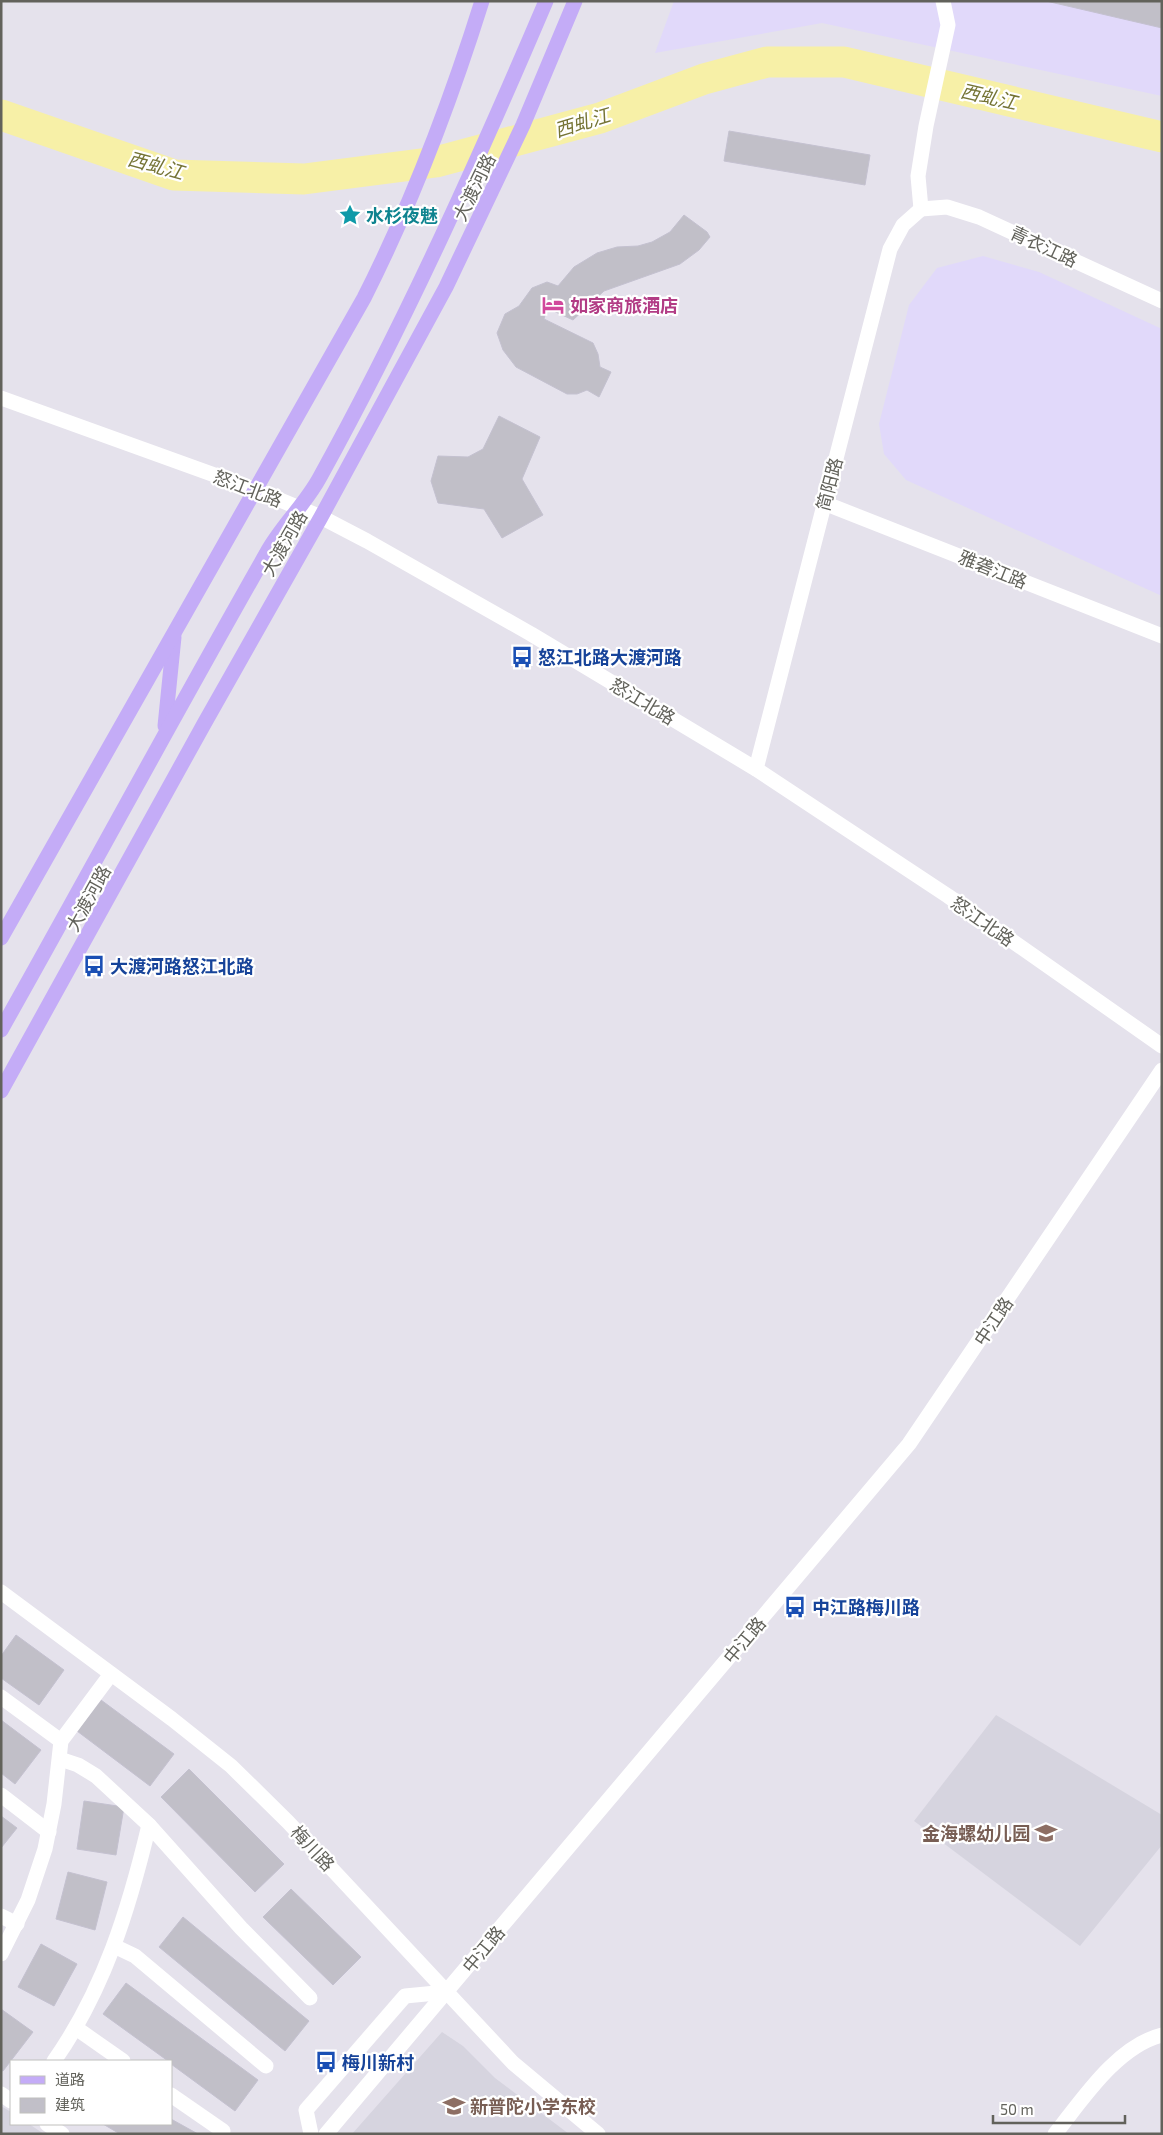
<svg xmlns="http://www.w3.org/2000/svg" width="1163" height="2135" viewBox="0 0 1163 2135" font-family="'Exo 2','Noto Sans SC',sans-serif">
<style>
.commercial{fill:#e1d9fa}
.education{fill:#d6d4df}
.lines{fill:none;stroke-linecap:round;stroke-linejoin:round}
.river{stroke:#f7f0a7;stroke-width:31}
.building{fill:#c1bfc8;stroke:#c4c1d0}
.minor{stroke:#fff;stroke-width:15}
.major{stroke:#c4acf7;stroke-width:15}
.labels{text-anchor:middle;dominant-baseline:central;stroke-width:4.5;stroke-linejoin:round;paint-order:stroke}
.street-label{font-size:18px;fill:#62625b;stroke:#fff}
.culture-label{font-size:18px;font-weight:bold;fill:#0d838f;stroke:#fff;text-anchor:start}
.hotel-label{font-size:18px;font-weight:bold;fill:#b23c85;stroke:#fff;text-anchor:start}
.transit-label{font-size:18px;font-weight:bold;fill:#164399;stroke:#fff;text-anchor:start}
.education-label{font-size:18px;font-weight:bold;fill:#785e54;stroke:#fff;text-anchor:end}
.water-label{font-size:19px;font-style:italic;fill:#757435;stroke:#fff}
</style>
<rect width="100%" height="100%" fill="#e5e2ec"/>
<!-- commercial -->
<g class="commercial">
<path d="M674 1H1162V96L822 23 655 53Z"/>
<path d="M983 256 1039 272 1162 329V596L906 480 884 454 879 424 909 305 937 268Z"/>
</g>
<!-- education -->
<g class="education">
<path d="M996 1715 1162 1815V1845L1080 1946 914 1821Z"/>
<path d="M442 2032 463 2046 495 2078 569 2134H352Z"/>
<path d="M1 2106 11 2112V2124H29L44 2134H1Z"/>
</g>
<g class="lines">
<!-- river -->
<path class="river" d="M1 115 174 175 304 179 436 162 600 118 704 79 767 62H844L1162 137"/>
</g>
<!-- building -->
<g class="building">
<path d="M1046 1H1162V28Z"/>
<path d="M729 131 870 155 865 185 724 161Z"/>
<path d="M684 215 707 232 710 237 699 250 680 264 604 291 573 320 547 308 544 319 593 343 598 354 600 367 611 372 599 397 587 390 577 394H567L516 367 503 350 497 333 505 314 519 306 532 288 547 282 558 286 574 267 597 253 617 247 638 246 652 242 670 232Z"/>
<path d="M499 416 540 437 522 479 543 515 502 538 484 509 438 503 431 481 438 456 468 457 483 449Z"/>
<path d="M16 1635 64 1670 39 1705 1 1678V1656Z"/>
<path d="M101 1700 174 1754 150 1786 77 1731Z"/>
<path d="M1 1720 41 1750 15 1784 1 1773Z"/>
<path d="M189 1769 284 1864 255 1892 161 1797Z"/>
<path d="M84 1801 124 1807 116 1855 77 1849Z"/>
<path d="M1 1816 17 1828 1 1848Z"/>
<path d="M68 1872 107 1882 95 1930 56 1919Z"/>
<path d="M291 1889 361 1957 333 1985 263 1917Z"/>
<path d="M183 1917 309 2021 285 2051 159 1947Z"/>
<path d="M41 1944 77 1964 54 2006 18 1987Z"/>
<path d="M126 1983 258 2080 235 2111 171 2064V2061H168L103 2014Z"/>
<path d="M1 2009 33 2032 3 2071 1 2070Z"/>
<path d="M171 2119 198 2134H120L103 2124H171Z"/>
</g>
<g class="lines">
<!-- minor -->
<g class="minor">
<path d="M921 209 947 207 979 217 1162 301"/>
<path d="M921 209 918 176 926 126 948 25 943 1"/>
<path d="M1 398 256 490 321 517 367 541 531 634 756 769 948 896 1162 1046"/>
<path d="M824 503 1162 636"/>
<path d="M756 769 890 249 903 225 921 209"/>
<path d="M1 1592 172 1719 231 1766 288 1822 513 2063 598 2134"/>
<path d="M1 1697 61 1741"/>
<path d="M60 1759 78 1765 96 1776 149 1825 241 1928 310 1998"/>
<path d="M1 1795 49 1832"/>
<path d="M1 1916 17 1924"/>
<path d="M114 1946 135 1956 266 2066"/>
<path d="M1 1954 28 1900 45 1849 54 1804 61 1741 111 1674"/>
<path d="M76 2028 123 2061"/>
<path d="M54 2061C104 1990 129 1909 149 1825"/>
<path d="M1 2094 11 2101"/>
<path d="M171 2095 223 2131"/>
<path d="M47 2124 62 2134"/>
<path d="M311 2134 306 2110 405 1996 447 1992"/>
<path d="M326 2134 909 1444 1162 1070"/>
<path d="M1055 2134C1082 2100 1117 2046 1162 2035"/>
</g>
<!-- major -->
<g class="major">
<path d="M165 726 174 637"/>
<path d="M1 938 364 298C412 203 450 103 482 1"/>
<path d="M1 1030C90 872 176 712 266 554 281 526 305 505 320 477 405 323 477 163 546 1"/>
<path d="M1 1091 204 724 321 517 446 287 523 125 575 1"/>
</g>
</g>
<!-- icons -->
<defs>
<g id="sight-bare" transform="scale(1.725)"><path d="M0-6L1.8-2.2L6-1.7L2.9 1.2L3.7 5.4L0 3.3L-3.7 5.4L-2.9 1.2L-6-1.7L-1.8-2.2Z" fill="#0f9aa8" stroke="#fff" stroke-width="2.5" paint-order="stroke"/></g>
<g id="hotel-bare" transform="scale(1.725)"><path d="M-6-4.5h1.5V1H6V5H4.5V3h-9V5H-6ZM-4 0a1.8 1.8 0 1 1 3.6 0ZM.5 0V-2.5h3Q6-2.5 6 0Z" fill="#d1479c" stroke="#fff" stroke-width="2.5" paint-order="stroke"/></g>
<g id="bus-bare" transform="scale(1.725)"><path d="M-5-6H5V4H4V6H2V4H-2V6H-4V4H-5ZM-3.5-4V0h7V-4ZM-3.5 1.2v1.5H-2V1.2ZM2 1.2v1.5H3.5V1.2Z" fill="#1a4fb4" stroke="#fff" stroke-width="2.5" paint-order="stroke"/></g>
<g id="school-bare" transform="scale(1.725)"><path d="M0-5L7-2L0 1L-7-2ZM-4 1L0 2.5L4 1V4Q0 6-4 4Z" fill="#8d6e63" stroke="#fff" stroke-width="2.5" paint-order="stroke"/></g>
</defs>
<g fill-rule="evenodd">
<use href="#sight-bare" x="350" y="215"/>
<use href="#hotel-bare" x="553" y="305"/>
<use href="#bus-bare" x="522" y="657"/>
<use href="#bus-bare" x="94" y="966"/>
<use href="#bus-bare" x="795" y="1607"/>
<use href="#school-bare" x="1046" y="1833"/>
<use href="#bus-bare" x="326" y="2062"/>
<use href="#school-bare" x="454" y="2106"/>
</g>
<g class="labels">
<!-- street labels -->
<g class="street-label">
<text transform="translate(474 187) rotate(-64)">大渡河路</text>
<text transform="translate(1044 246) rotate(25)">青衣江路</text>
<text transform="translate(829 484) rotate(-75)">简阳路</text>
<text transform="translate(248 488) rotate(21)">怒江北路</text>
<text transform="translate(284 543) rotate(-60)">大渡河路</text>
<text transform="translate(993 569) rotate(22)">雅砻江路</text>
<text transform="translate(643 701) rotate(31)">怒江北路</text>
<text transform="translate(88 898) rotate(-61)">大渡河路</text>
<text transform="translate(983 921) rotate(35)">怒江北路</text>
<text transform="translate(993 1321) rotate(-56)">中江路</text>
<text transform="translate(744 1640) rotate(-50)">中江路</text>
<text transform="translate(313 1848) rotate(47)">梅川路</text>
<text transform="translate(483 1949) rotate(-50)">中江路</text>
</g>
<!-- culture labels -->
<g class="culture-label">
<text x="366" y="215">水杉夜魅</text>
</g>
<!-- hotel labels -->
<g class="hotel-label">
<text x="570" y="305">如家商旅酒店</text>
</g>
<!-- transit labels -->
<g class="transit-label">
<text x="538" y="657">怒江北路大渡河路</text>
<text x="110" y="966">大渡河路怒江北路</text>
<text x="812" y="1607">中江路梅川路</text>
<text x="342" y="2062">梅川新村</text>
</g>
<!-- education labels -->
<g class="education-label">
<text x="1030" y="1833">金海螺幼儿园</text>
<text x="470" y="2106" text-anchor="start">新普陀小学东校</text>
</g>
<!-- water labels -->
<g class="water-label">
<text transform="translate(989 96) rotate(13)">西虬江</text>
<text transform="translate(582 122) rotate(-17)">西虬江</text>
<text transform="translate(156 165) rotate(15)">西虬江</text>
</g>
</g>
<!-- border -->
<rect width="1163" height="2135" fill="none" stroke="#62625b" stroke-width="5"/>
<!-- legend -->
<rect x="10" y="2060" width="162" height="65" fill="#ffffff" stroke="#c0c0bd"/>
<rect x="20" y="2076" width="25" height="8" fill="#c4acf7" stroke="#c0c0bd"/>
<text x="55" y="2085" font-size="15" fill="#62625b">道路</text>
<rect x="20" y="2098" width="25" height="15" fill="#c1bfc8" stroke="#c0c0bd"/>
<text x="55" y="2110" font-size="15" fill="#62625b">建筑</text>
<!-- scale -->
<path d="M993 2115v8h132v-8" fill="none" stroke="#62625b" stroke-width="2.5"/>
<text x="1000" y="2115" font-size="15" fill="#62625b" stroke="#ffffff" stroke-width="4" paint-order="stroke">50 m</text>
</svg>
